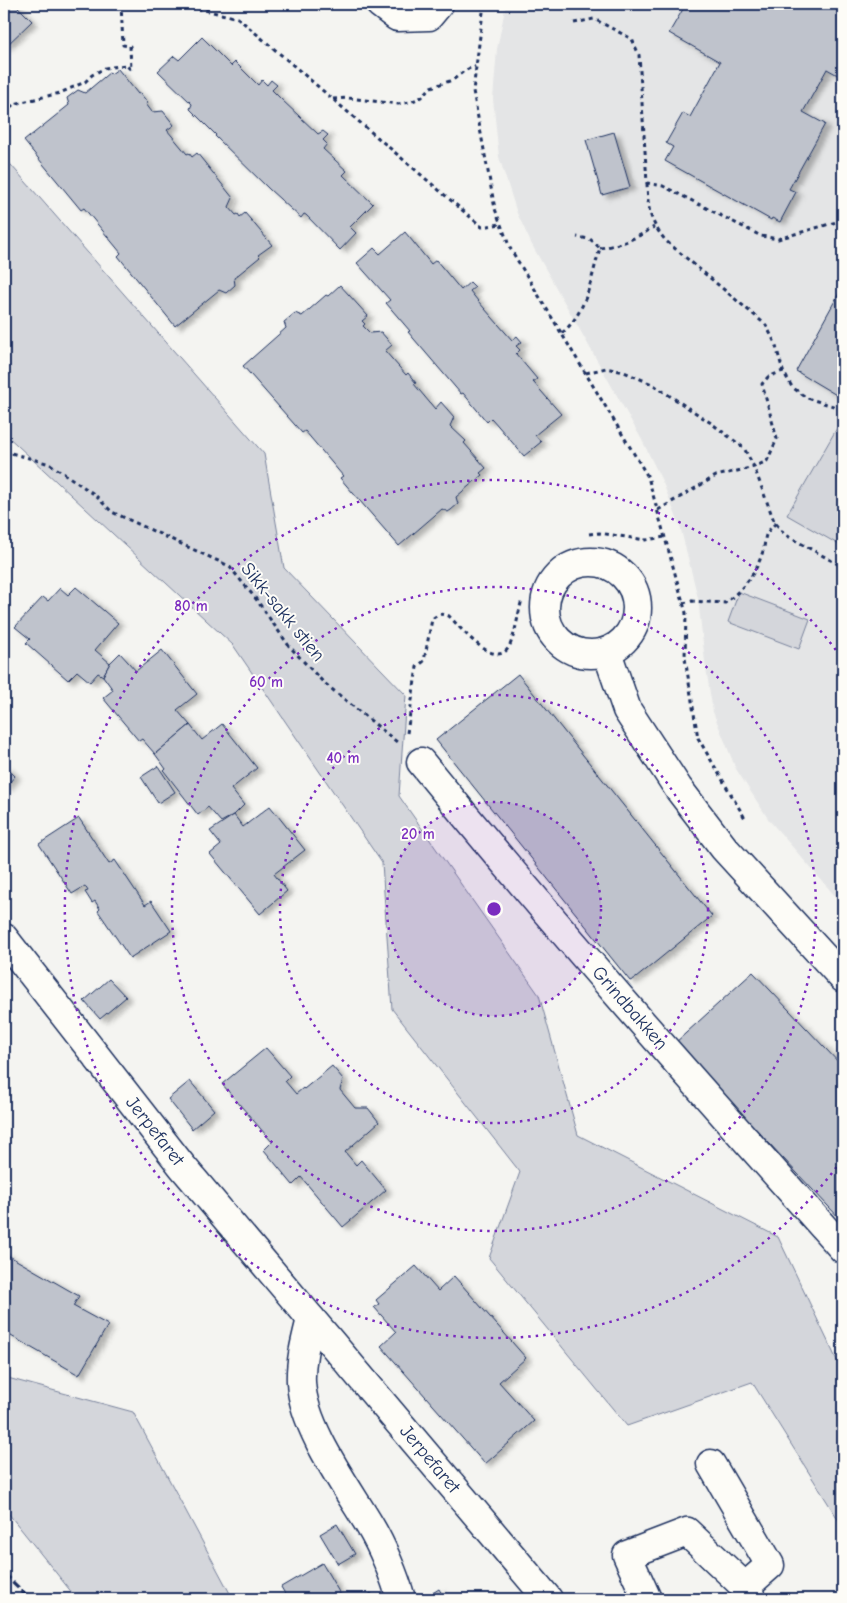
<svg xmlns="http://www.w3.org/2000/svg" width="847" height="1603" viewBox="0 0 847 1603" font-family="'Comic Neue',sans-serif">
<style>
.built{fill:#e4e5e6}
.green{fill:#d4d6db;stroke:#78829c}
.building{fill:#bfc3cc;stroke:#1b2f5e;filter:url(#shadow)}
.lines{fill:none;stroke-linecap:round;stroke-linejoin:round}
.minor-casing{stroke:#1b2f5e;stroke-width:31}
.path{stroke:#1b2f5e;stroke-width:3;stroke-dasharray:4 4;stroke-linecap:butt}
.minor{stroke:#fdfcf7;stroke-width:28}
.rail{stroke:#1b2f5e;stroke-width:4;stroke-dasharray:8 4;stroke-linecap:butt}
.ring{fill:none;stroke:#7b2cbf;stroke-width:2.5;stroke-dasharray:2.5 5}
.labels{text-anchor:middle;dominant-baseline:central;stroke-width:4;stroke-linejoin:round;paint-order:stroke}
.street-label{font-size:19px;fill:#1b2f5e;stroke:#fdfcf7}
.centre{fill:#7b2cbf;stroke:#fdfcf7;stroke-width:2.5}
.ring-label{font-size:15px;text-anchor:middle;font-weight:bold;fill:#7b2cbf;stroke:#fdfcf7;stroke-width:4;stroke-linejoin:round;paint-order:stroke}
</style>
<defs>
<filter id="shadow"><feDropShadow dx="5.5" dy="3" stdDeviation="2.5" flood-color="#0004"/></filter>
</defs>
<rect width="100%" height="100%" fill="#f4f4f1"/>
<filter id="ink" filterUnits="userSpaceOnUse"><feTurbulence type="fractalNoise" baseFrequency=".02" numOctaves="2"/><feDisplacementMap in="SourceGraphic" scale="10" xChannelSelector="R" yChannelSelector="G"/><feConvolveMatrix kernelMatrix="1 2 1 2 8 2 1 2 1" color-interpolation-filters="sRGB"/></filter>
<g filter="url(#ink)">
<!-- built -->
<path class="built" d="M506 4H843V905L769 820 736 769 713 712 705 662 698 598 680 526 663 483 642 440 532 245 517 213 499 157 493 99 497 49Z"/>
<!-- green -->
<g class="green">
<path d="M4 157 264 454 284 568 406 695 399 796 539 995 578 1135 778 1237 843 1373V1527L752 1382 627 1426 489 1258 520 1172 392 1009 382 863 233 645 4 433Z"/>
<path d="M837 428 843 431V547L787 515Z"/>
<path d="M739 592 810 619 799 649 728 622Z"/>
<path d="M4 1377 133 1412 233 1599H77L4 1508Z"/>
</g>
<!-- building -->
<g class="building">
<path d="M4 4H15L32 21 4 48Z"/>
<path d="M686 4H843V78L827 69 803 112 825 124 789 189 796 192 780 222 772 218 771 220 665 161 673 147 666 143 683 113 690 117 720 62 669 33Z"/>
<path d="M202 37 231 66 235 62 258 85 262 80 267 85 271 80 277 85 272 90 281 99 318 134 323 131 328 135 323 140 327 144 323 149 347 171 343 175 373 204 350 227 356 233 340 250 306 215 304 214 301 218 270 190 215 136 216 135 190 109 192 104 158 71 174 56 179 60Z"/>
<path d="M118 69 138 94 140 93 148 103 146 104 152 112 163 111 174 125 167 130 187 154 189 153 192 157 197 153 233 198 229 207 236 215 238 214 240 217 245 213 272 245 258 255 260 257 234 278 235 285 226 293 219 290 175 326 118 256 121 253 84 208 81 210 24 141 69 105 67 98 78 90 85 93 110 72 111 74Z"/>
<path d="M614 132 630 187 602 195 586 140Z"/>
<path d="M405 232 431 264 436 260 461 290 470 282 475 287 470 291 478 301 512 340 517 336 522 342 516 346 520 350 516 354 537 379 533 382 534 383 561 414 535 435 541 442 524 456 492 419 491 418 487 422 463 393 461 394 408 332 410 331 386 303 390 300 357 263 374 248 380 254Z"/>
<path d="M340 285 368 316 362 321 365 324 363 326 370 333 381 332 392 345 385 351 406 375 408 373 416 383 414 384 435 409 441 402 454 417 450 426 466 441 464 443 486 468 480 473 482 475 456 497 458 504 451 510 448 512 442 509 399 546 340 478 343 476 305 431 302 433 243 366 286 328 284 322 295 313 302 316 326 295 328 296Z"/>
<path d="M843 286V399L796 371Z"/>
<path d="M76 587 118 623 95 650 110 663 103 676 98 673 90 682 77 671 68 680 26 643 30 639 15 627 43 597 48 601 60 588 68 595Z"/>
<path d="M162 650 197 694 177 710 190 725 155 754 142 739 139 741 103 698 113 690 103 676 110 663 120 653 136 671Z"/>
<path d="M518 674 712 916 636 978 630 981 436 740Z"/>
<path d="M222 724 257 768 231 789 244 805 234 815 221 822 208 807 198 815 164 771 166 769 155 754 190 725 202 740Z"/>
<path d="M4 765 15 776 4 789Z"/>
<path d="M158 766 175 792 158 803 141 777Z"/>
<path d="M270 806 305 850 274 874 287 891 260 914 210 854 221 845 210 831 234 815 243 827Z"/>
<path d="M79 818 109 864 115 860 145 905 151 901 171 931 130 958 98 911 100 909 95 901 92 903 85 892 88 891 85 886 72 894 39 844Z"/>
<path d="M753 972 843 1067V1222L675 1043Z"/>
<path d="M109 979 126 997 100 1019 84 1001Z"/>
<path d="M266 1048 290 1076 285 1081 296 1094 303 1088 304 1089 332 1066 343 1079 340 1090 355 1108H368L379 1122 345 1152 356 1165 361 1160 386 1190 343 1227 301 1177 293 1185 264 1150 272 1142 222 1084Z"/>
<path d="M190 1081 214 1110 192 1129 168 1099Z"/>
<path d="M4 1253 79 1296 73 1306 108 1325 79 1375 4 1332Z"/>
<path d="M416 1266 438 1291 454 1276 526 1358 499 1382 534 1421 485 1464 381 1346 396 1332 374 1307 379 1304 376 1300Z"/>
<path d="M337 1524 355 1554 338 1564 320 1534Z"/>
<path d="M322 1563 343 1599H288L281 1587Z"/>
<path d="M439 1589 445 1599H423Z"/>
<path d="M371 1593 375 1599H363Z"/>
</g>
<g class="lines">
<!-- minor casing -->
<g class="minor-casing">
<g id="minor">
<path d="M380 4 397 17 429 16 439 4"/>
<circle cx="591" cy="608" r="46"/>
<path d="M607 652 627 710 678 788 724 848 843 978"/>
<path d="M421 762C557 929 700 1089 843 1249"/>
<path d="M4 938 182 1166 548 1599"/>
<path d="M311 1319C306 1339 300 1361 301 1382 303 1428 347 1487 370 1526 382 1546 395 1577 401 1599"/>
<path d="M711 1464 770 1565 745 1587 752 1599"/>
<path d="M647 1599 627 1555 687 1532 745 1587"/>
</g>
</g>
<!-- path -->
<g class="path">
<path d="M118 4H179L238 18 482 227 501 224"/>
<path d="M121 4 123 45 130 46 131 70"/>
<path d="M484 4 473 91 495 209 510 248 648 477 686 613 685 658 698 738 746 820"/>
<path d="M574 23 594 19 632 39 639 55 647 183 663 186 761 236 778 239 843 220"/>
<path d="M333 99 348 98 398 104 410 102 422 97 431 87 453 80 464 71 475 66"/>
<path d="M4 113 14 104 60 93 85 82 92 75 105 68 126 65 131 70"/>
<path d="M647 183C648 209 649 221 666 241L766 325 775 343 783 371 792 387 807 398 843 409"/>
<path d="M600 248C621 245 637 238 654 227"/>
<path d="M562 333C587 312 591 278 600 248L590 239 577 237"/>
<path d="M586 373 606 368 624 372 652 384 711 423 744 448 754 467 774 521 784 534 843 567"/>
<path d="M4 451 50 464 94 494 112 512 229 566 256 599 289 646 323 682 397 742"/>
<path d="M658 510 716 476 754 467 767 461 777 439 762 384 768 377 783 371"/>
<path d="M589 534 599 533 646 540 665 537"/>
<path d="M683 603 692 601 725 603C742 590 755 575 762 554 768 537 760 538 776 523"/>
<path d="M407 733 417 667 424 661 432 619C438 614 442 613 449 616 460 627 497 673 510 645 516 631 518 614 522 599"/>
</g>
<!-- minor -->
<use href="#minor" class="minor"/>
<!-- rail -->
<path class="rail" d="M4 1574 30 1599"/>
</g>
</g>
<!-- distance rings -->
<circle cx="494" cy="909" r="107" fill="#7b2cbf" fill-opacity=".12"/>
<g class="ring">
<circle cx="494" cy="909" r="107"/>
<circle cx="494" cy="909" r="214"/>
<circle cx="494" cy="909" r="322"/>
<path d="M841 1161A429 429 0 1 1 841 657"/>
</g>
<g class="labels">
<!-- street labels -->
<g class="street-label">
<text transform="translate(283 612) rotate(51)">Sikk-sakk stien</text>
<text transform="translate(630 1008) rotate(49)">Grindbakken</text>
<text transform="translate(155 1131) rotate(52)">Jerpefaret</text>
<text transform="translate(430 1459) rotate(50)">Jerpefaret</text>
</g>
</g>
<circle cx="494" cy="909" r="8" class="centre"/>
<g class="ring-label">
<text x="191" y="611">80 m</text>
<text x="266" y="687">60 m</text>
<text x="343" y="763">40 m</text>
<text x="418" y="839">20 m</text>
</g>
<!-- margin -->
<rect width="847" height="1603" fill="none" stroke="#fdfcf7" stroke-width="20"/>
<rect x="10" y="10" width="827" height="1583" fill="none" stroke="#1b2f5e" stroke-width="2" filter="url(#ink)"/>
</svg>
